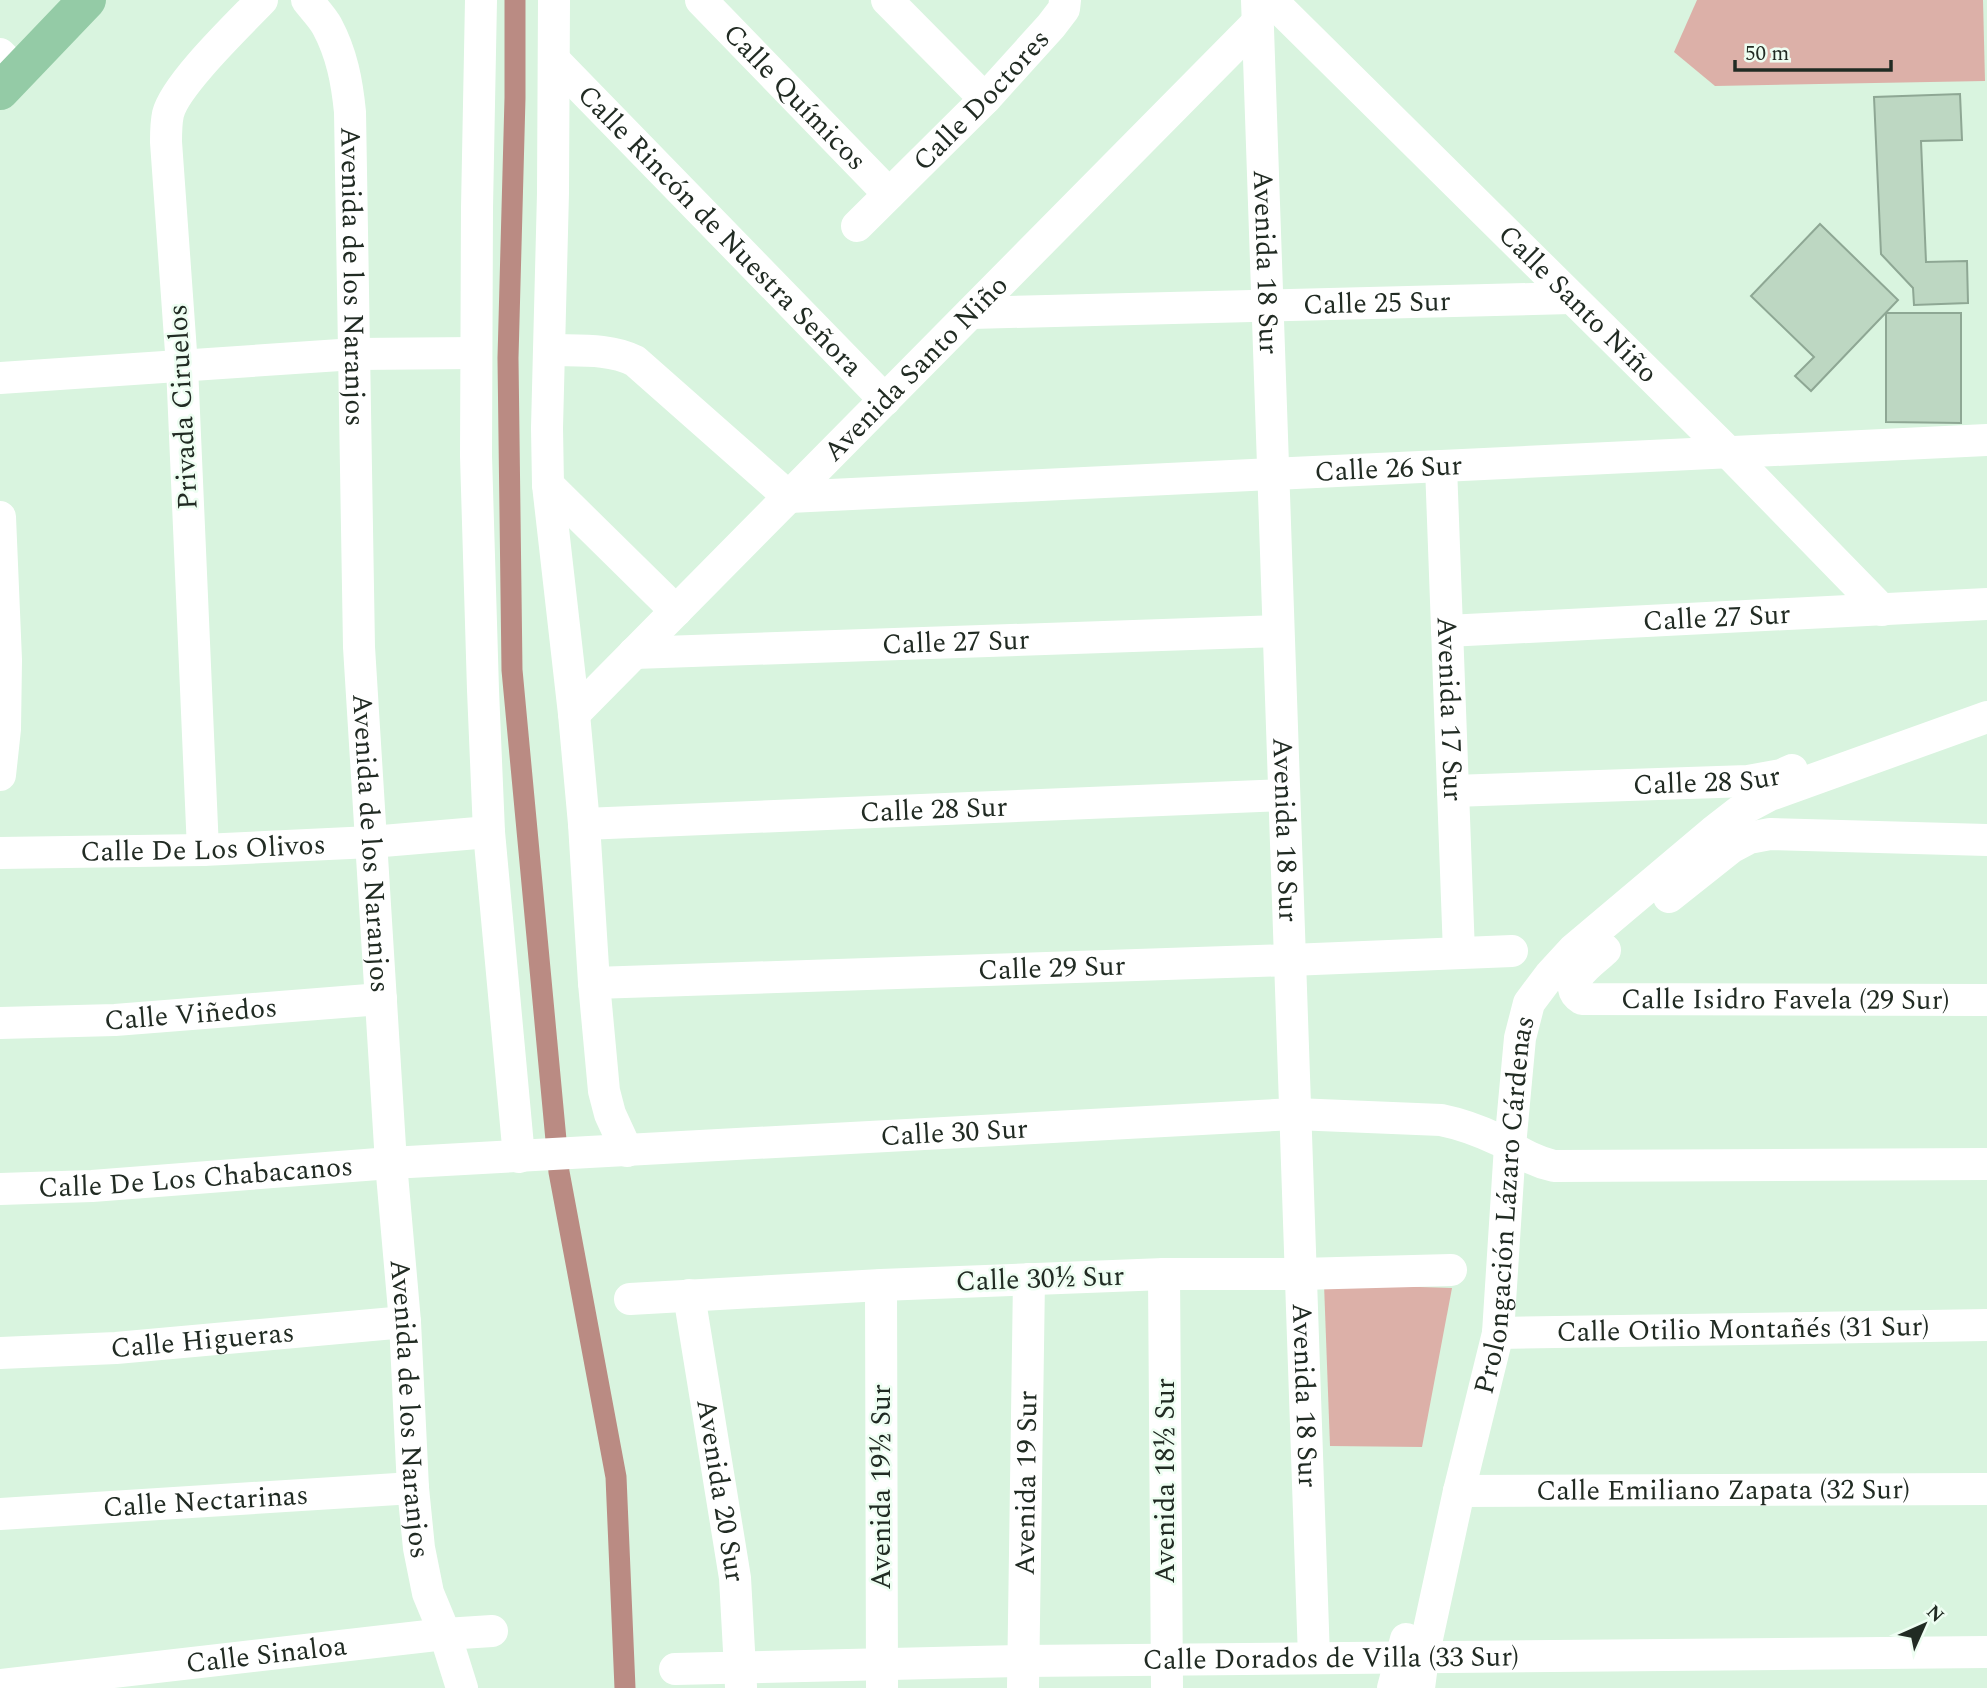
<svg xmlns="http://www.w3.org/2000/svg" width="1987" height="1688" viewBox="0 0 1987 1688" font-family="Spectral,serif">
<style>
.green{fill:#dcb0a8}
.lines{fill:none;stroke-linecap:round;stroke-linejoin:round}
.canal{stroke:#ba8b83;stroke-width:21}
.building{fill:#bdd7c2;stroke:#8ea794;stroke-width:2}
.minor{stroke:#fff;stroke-width:32}
.major{stroke:#94cba6;stroke-width:38}
.labels{text-anchor:middle;dominant-baseline:central;stroke-width:5;stroke-linejoin:round;paint-order:stroke}
.street-label{font-size:28px;fill:#212b23;stroke:#eefef2}
</style>
<rect width="100%" height="100%" fill="#d9f4df"/>
<!-- green -->
<g class="green">
<path d="M1697 0H1983L1985 81 1715 86 1674 52Z"/>
<path d="M1324 1284 1452 1288 1422 1447 1330 1446Z"/>
</g>
<g class="lines">
<!-- canal -->
<path class="canal" d="M515 0V98L508 358 512 670 559 1172 616 1477 625 1688"/>
</g>
<!-- building -->
<g class="building">
<path d="M1960 94 1962 140 1921 141 1926 262 1967 261 1968 303 1914 305 1913 288 1881 254 1874 97Z"/>
<path d="M1820 224 1898 300 1811 391 1795 376 1814 357 1751 296Z"/>
<path d="M1886 313H1961V423L1886 422Z"/>
</g>
<g class="lines">
<!-- minor -->
<g class="minor">
<path id="s1" d="M307 0C313 8 322 17 327 26 342 54 347 82 350 112L359 647 391 1163 405 1322 413 1488 419 1548 428 1593 445 1634 462 1688"/>
<path d="M481 0 477 208 476 456 483 690 489 832 519 1157"/>
<path d="M554 0 553 193 547 428 548 485 574 714 584 824 594 983 604 1091 610 1114 627 1151"/>
<path id="s2" d="M701 0 889 194"/>
<path d="M887 0 985 99"/>
<path id="s3" d="M1257 0 1314 1658"/>
<path id="s4" d="M1271 0 1728 452 1882 610"/>
<path d="M0 54 17 71"/>
<path id="s5" d="M554 60 885 400"/>
<path id="s6" d="M857 226 985 99 1051 26 1064 9 1065 0"/>
<path id="s7" d="M971 313 1571 298"/>
<path id="s8" d="M550 350C577 351 610 348 635 361L789 497 1987 440"/>
<path d="M0 378 355 354 476 353"/>
<path id="s9" d="M1441 466 1459 953"/>
<path d="M548 485 676 611"/>
<path d="M0 517 6 660 5 729 0 775"/>
<path id="s10" d="M1447 631 1987 604"/>
<path id="s11" d="M634 653 1278 631"/>
<path id="s12" d="M574 714 1257 23"/>
<path id="s13" d="M1453 791 1748 781 1781 775 1792 770"/>
<path id="s14" d="M584 824 1284 795"/>
<path d="M203 850 182 366 166 142C166 133 166 123 168 114 175 85 239 24 262 0"/>
<path id="s15" d="M0 853 203 850 371 842 489 832"/>
<path d="M1669 897 1732 847 1749 838 1770 834 1987 840"/>
<path id="s16" d="M1605 950C1593 961 1558 984 1582 999L1987 1000"/>
<path id="s17" d="M594 983 1290 960 1512 951"/>
<path id="s18" d="M0 1023 115 1020 381 999"/>
<path id="s19" d="M0 1189 92 1186 391 1163 589 1152 1295 1114 1441 1120C1461 1124 1480 1131 1499 1140 1518 1151 1532 1161 1554 1166L1987 1164"/>
<path d="M1164 1274 1167 1688"/>
<path d="M881 1285 882 1688"/>
<path id="s20" d="M689 1295 735 1578 741 1687"/>
<path d="M630 1299 881 1285 1164 1274H1300L1451 1270"/>
<path id="s21" d="M1498 1333 1987 1325"/>
<path id="s22" d="M0 1353 116 1348 405 1322"/>
<path id="s23" d="M1459 1491 1987 1489"/>
<path id="s24" d="M0 1514 413 1488"/>
<path id="s25" d="M675 1669 1022 1661 1987 1652"/>
<path id="s26" d="M0 1685 445 1634 492 1631"/>
<path id="s27" d="M1023 1688 1029 1279"/>
<path d="M1393 1688 1406 1639"/>
<path id="s28" d="M1419 1688 1423 1657 1459 1491 1498 1333 1510 1146 1520 1038 1529 1003 1550 975 1573 950 1713 832 1740 811 1770 795 1987 717"/>
</g>
<!-- major -->
<path class="major" d="M0 91 87 0"/>
</g>
<g class="labels">
<!-- street labels -->
<g class="street-label">
<text stroke="none"><textPath href="#s2" startOffset="135">Calle Químicos</textPath></text>
<text stroke="none"><textPath href="#s6" startOffset="177">Calle Doctores</textPath></text>
<text stroke="none"><textPath href="#s5" startOffset="238">Calle Rincón de Nuestra Señora</textPath></text>
<text stroke="none"><textPath href="#s3" startOffset="262">Avenida 18 Sur</textPath></text>
<text stroke="none"><textPath href="#s1" startOffset="287">Avenida de los Naranjos</textPath></text>
<text stroke="none"><textPath href="#s7" startOffset="406">Calle 25 Sur</textPath></text>
<text stroke="none"><textPath href="#s4" startOffset="432">Calle Santo Niño</textPath></text>
<text stroke="none"><textPath href="#s12" startOffset="486">Avenida Santo Niño</textPath></text>
<text transform="translate(183 407) rotate(-93)">Privada Ciruelos</text>
<text stroke="none"><textPath href="#s8" startOffset="892">Calle 26 Sur</textPath></text>
<text stroke="none"><textPath href="#s10" startOffset="270">Calle 27 Sur</textPath></text>
<text stroke="none"><textPath href="#s11" startOffset="322">Calle 27 Sur</textPath></text>
<text stroke="none"><textPath href="#s9" startOffset="243">Avenida 17 Sur</textPath></text>
<text stroke="none"><textPath href="#s13" startOffset="254">Calle 28 Sur</textPath></text>
<text stroke="none"><textPath href="#s14" startOffset="350">Calle 28 Sur</textPath></text>
<text stroke="none"><textPath href="#s3" startOffset="830">Avenida 18 Sur</textPath></text>
<text stroke="none"><textPath href="#s1" startOffset="854">Avenida de los Naranjos</textPath></text>
<text stroke="none"><textPath href="#s15" startOffset="203">Calle De Los Olivos</textPath></text>
<text stroke="none"><textPath href="#s17" startOffset="458">Calle 29 Sur</textPath></text>
<text stroke="none"><textPath href="#s16" startOffset="268">Calle Isidro Favela (29 Sur)</textPath></text>
<text stroke="none"><textPath href="#s18" startOffset="191">Calle Viñedos</textPath></text>
<text stroke="none"><textPath href="#s19" startOffset="956">Calle 30 Sur</textPath></text>
<text stroke="none"><textPath href="#s19" startOffset="196">Calle De Los Chabacanos</textPath></text>
<text stroke="none"><textPath href="#s28" startOffset="492">Prolongación Lázaro Cárdenas</textPath></text>
<text transform="translate(1040 1279) rotate(-2)">Calle 30½ Sur</text>
<text stroke="none"><textPath href="#s21" startOffset="245">Calle Otilio Montañés (31 Sur)</textPath></text>
<text stroke="none"><textPath href="#s22" startOffset="203">Calle Higueras</textPath></text>
<text stroke="none"><textPath href="#s3" startOffset="1396">Avenida 18 Sur</textPath></text>
<text stroke="none"><textPath href="#s1" startOffset="1421">Avenida de los Naranjos</textPath></text>
<text transform="translate(1165 1481) rotate(-90)">Avenida 18½ Sur</text>
<text stroke="none"><textPath href="#s27" startOffset="205">Avenida 19 Sur</textPath></text>
<text transform="translate(881 1487) rotate(-90)">Avenida 19½ Sur</text>
<text stroke="none"><textPath href="#s23" startOffset="264">Calle Emiliano Zapata (32 Sur)</textPath></text>
<text stroke="none"><textPath href="#s20" startOffset="198">Avenida 20 Sur</textPath></text>
<text stroke="none"><textPath href="#s24" startOffset="206">Calle Nectarinas</textPath></text>
<text stroke="none"><textPath href="#s26" startOffset="268">Calle Sinaloa</textPath></text>
<text stroke="none"><textPath href="#s25" startOffset="656">Calle Dorados de Villa (33 Sur)</textPath></text>
</g>
</g>
<!-- north arrow -->
<g transform="translate(1924 1625) rotate(45)" stroke="#eefef2" stroke-width="5" paint-order="stroke">
<path d="M0-5L12 26L0 18L-12 26Z" fill="#212b23"/>
<text y="-10" font-size="19" font-weight="bold" text-anchor="middle" fill="#212b23">N</text>
</g>
<!-- scale -->
<path d="M1735 60v10h156v-10" fill="none" stroke="#212b23" stroke-width="3.5"/>
<text x="1745" y="60" font-size="21" fill="#212b23" stroke="#eefef2" stroke-width="5" paint-order="stroke">50 m</text>
</svg>
